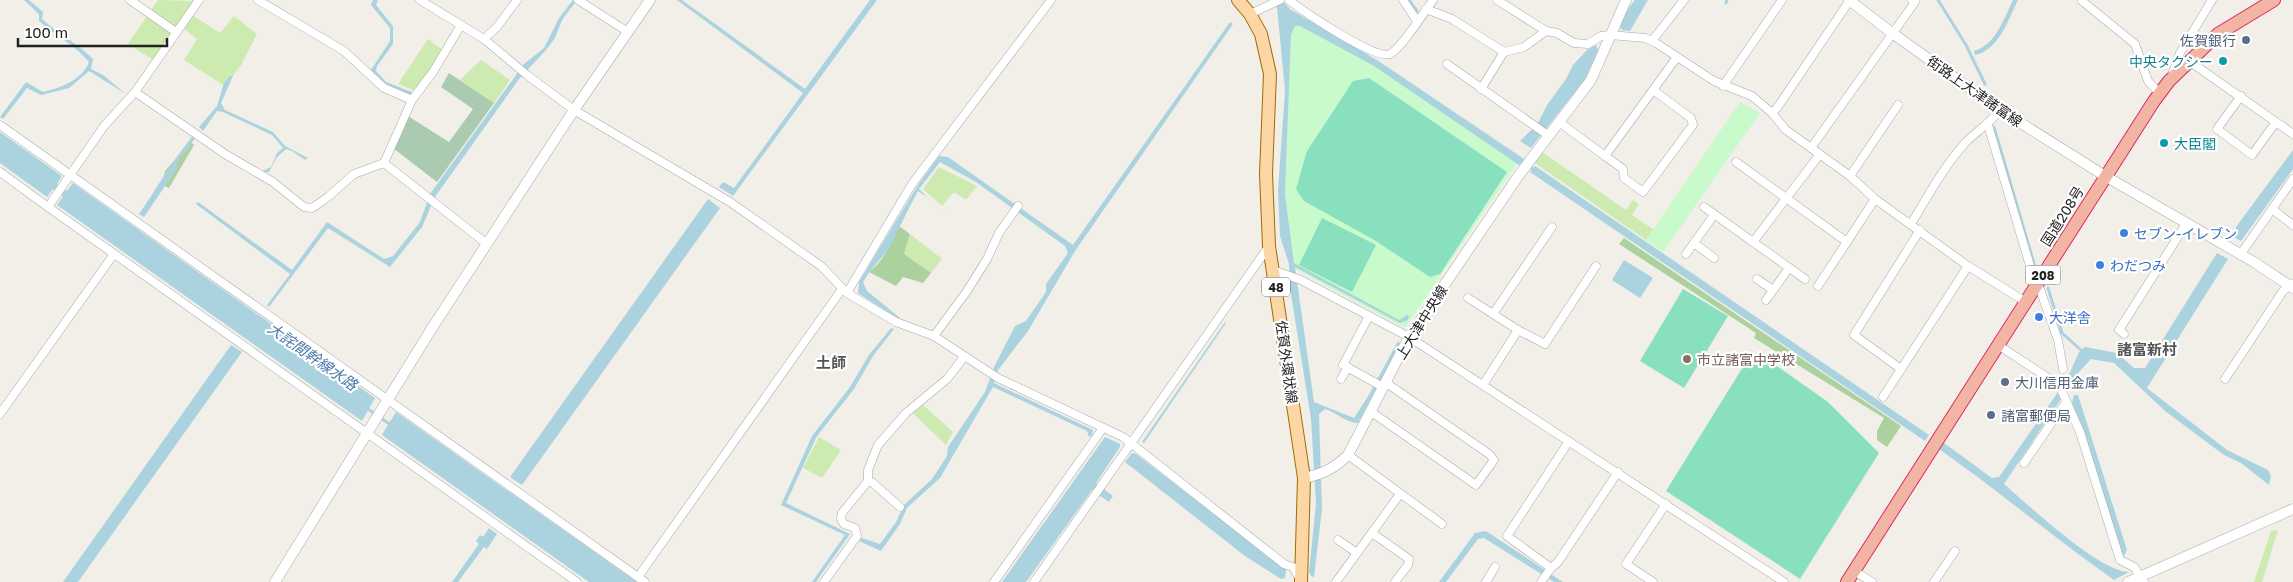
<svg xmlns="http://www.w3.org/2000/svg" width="2293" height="582" viewBox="0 0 2293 582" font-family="'Golos Text','Noto Sans JP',sans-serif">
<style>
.grass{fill:#cdebb0}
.forest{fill:#add19e}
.cemetery{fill:#aacbaf}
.park{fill:#c8facc}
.pitch{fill:#88e0be}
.water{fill:#aad3df}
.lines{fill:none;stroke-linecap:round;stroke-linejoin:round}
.stream{stroke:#aad3df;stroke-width:3}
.minor-casing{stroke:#a9a9a9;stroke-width:9}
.tertiary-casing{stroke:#a9a9a9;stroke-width:11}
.primary-casing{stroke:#a06b00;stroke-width:14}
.trunk-casing{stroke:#dc2a67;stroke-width:14}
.minor{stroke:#fff;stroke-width:8}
.tertiary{stroke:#fff;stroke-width:10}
.primary{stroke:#fcd6a4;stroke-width:12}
.trunk{stroke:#f2b4a3;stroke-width:12}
.service-dot{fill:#5c6f8a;stroke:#fff;stroke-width:2}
.culture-dot{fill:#0f9aa8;stroke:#fff;stroke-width:2}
.shop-dot{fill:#3f7fe0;stroke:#fff;stroke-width:2}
.education-dot{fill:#8d6e63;stroke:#fff;stroke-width:2}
.labels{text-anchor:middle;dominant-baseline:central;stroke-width:4.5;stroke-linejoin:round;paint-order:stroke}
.shield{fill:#fff;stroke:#646464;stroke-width:1}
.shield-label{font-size:12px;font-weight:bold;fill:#222}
.service-label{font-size:14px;fill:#4e5e75;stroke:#fff;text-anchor:start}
.culture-label{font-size:14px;fill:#0d838f;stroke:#fff;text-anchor:end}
.street-label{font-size:14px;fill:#222;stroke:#fff}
.shop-label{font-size:14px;fill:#366cbe;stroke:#fff;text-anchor:start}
.education-label{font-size:14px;fill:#785e54;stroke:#fff;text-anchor:start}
.neighbourhood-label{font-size:15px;font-weight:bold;fill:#555;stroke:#fff}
.water-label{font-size:15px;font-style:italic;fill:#4a7aab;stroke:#fff}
</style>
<rect width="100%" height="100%" fill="#f2efe9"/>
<!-- grass -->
<g class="grass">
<path d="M158 0 194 1 153 60 128 44Z"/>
<path d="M192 15 220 33 234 16 257 34 241 65 225 86 184 60 197 39 183 28Z"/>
<path d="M428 39 444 51 415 91 398 84Z"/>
<path d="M481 60 510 80 494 103 460 80Z"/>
<path d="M1542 152 1626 210 1633 200 1639 204 1632 215 1653 229 1646 240 1535 163Z"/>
<path d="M939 167 977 186 966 200 954 192 942 206 923 189Z"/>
<path d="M910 234 942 259 931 273 904 254Z"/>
<path d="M923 405 953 432 946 445 913 413Z"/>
<path d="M819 437 841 450 822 478 803 468Z"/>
<path d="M2278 530 2262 582H2254L2271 531Z"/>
</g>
<!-- forest -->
<g class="forest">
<path d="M191 142 194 145 169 188 162 185 165 171Z"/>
<path d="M899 226 910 234 904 254 931 273 923 283 903 277 896 286 869 272C883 262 892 242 899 226Z"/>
<path d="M1624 238 1901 426 1887 447 1877 440V431L1884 418 1754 338 1756 333 1619 244Z"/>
</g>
<!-- cemetery -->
<path class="cemetery" d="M449 73 494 103 437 182 393 148 408 116 449 142 473 109 441 87Z"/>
<!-- park -->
<g class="park">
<path d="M1295 25 1300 26 1374 66 1517 163 1405 328 1295 269 1285 194 1291 35Z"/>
<path d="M1740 102 1760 113 1663 252 1646 240Z"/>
</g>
<!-- pitch -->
<g class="pitch">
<path d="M1369 78 1507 172 1440 274 1430 277 1376 241 1304 201 1296 189 1307 151 1353 81Z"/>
<path d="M1322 218 1376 245 1352 292 1299 265Z"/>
<path d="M1683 289 1728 316 1684 388 1640 361Z"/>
<path d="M1764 357 1828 402 1879 453 1800 579 1666 491 1746 362Z"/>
</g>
<!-- water -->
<g class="water">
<path d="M24 0H29L43 12 42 19C59 34 78 44 93 59L91 69 103 75 126 94 89 71 69 88 41 95 27 88 3 119 0 117 26 82 43 92C62 87 81 81 89 62 75 45 55 35 39 21V14Z"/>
<path d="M373 0H378L376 5 393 26V44L377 66 376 71 386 82 412 92 411 95 384 83 371 70 390 41V28L371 5Z"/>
<path d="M573 0H577L562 20 555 38 546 50 519 79 435 197 422 227 390 267 328 228 269 307 267 305 290 274 196 204 198 202 292 270 327 222 384 259 393 256 420 222 430 194 524 64 544 48 559 18Z"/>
<path d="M677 0H682L805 89 870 0H877L733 196 719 187 723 182 734 188 803 93Z"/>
<path d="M1274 0H1282L1290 9 1377 60 1524 159 1519 165 1374 66 1300 26H1295L1291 35 1285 194 1294 263 1399 320 1407 315 1409 316 1408 320 1400 323 1295 267 1314 402 1354 418 1367 398 1398 341 1400 343 1358 423C1346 423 1336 412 1325 409L1319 414 1322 509 1314 577 1311 576 1309 572 1316 504 1311 419 1290 288 1289 264 1280 236 1278 191 1285 90 1277 7Z"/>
<path d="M1635 0H1648L1630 31 1622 30 1620 27 1627 10Z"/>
<path d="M2013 0H2018C2008 20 1999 50 1975 55L1974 51C1996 45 2004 18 2013 0Z"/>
<path d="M1230 22 1233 24 1075 251 1028 331 998 370 994 383 1093 430 1092 435 1089 437 1087 431 993 387 940 478 907 508 900 524 881 551 859 541 862 538 880 544 896 522 904 505 932 479 947 456 948 447 985 392 994 367 1015 326 1026 321 1046 292V284L1068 253 1065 246 976 182 940 162 919 189 950 219 927 197 918 191C908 209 900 227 891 244 883 258 871 268 863 282L867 291 899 317 900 320 858 293 859 282 918 185 939 156 948 157 1073 245Z"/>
<path d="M1596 45 1598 50 1585 79 1531 148 1520 141 1538 123 1547 105 1566 79 1573 65 1587 50Z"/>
<path d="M230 76H233L221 103 225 110 273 132 285 146 308 158 305 160 292 151 286 149 277 157 269 172H264L263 171 271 167 277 153 283 148 272 135 223 112 217 111 203 131 199 127 217 106 224 83Z"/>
<path d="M0 132 62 176 57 184 67 191 73 183 375 398 362 421 57 205 63 196 53 189 47 197 0 163Z"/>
<path d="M192 137 195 138 187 150 180 157 176 170 144 217 139 214C157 188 172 161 192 137Z"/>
<path d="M2293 150V169L2241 241 2230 235Z"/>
<path d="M1535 166 1929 435 1925 441 1530 172Z"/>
<path d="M708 199 720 208 522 485 510 477Z"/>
<path d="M2217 253 2228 259 2147 388 2227 450 2268 470 2271 476 2269 485 2241 463 2224 455 2165 411 2114 363 2091 359 2079 372 2004 484C2028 505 2100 572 2129 572L2114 580C2054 538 1999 491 1939 449L1944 443 1992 478 1999 477 2067 379 2079 352 2085 347 2117 353 2134 368H2145Z"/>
<path d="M1624 260 1653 278 1640 298 1612 280Z"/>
<path d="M1225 322 1226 323 1144 443 1142 442Z"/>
<path d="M891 328 894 329 873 356 854 389 817 436 786 503 850 534 816 582H812L845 535 781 505 812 436 850 387 869 355Z"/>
<path d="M231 345 242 352 78 582H63Z"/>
<path d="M2074 395H2078L2127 550 2124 556 2120 551 2084 431 2072 403Z"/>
<path d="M396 412 637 582H589L382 435Z"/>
<path d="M1105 437 1120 444V447L1096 483 1113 496 1109 502 1092 490 1026 582H1002Z"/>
<path d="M1132 453 1136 454 1286 570 1285 578 1281 579 1245 556 1125 462Z"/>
<path d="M489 528 497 534 487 549 484 547 458 582H452L479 544 476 541 480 535 483 537Z"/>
<path d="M1486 531 1563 582H1554L1484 538 1478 539 1446 582H1439L1475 533Z"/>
</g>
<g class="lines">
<!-- stream -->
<g class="stream">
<path d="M1409 0 1417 11"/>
<path d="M1938 0 1966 45 1985 84"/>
<path d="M1726 3 1727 0"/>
<path d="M1994 127 2035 267"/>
<path d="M1522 162 1533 169"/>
<path d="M2048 288 2062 333 2082 351"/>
<path d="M365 407 391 425"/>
</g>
<!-- minor casing -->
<g class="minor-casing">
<g id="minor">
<path d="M130 0 176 32"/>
<path d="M199 0 135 92 104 126 48 207 577 582"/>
<path d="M258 0 344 51 384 88 412 100"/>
<path d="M420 0 484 39 527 75 574 110 730 202 821 266 847 293 896 322 934 336 998 378 1123 437 1284 564 1293 567 1300 579"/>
<path d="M578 0 628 32"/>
<path d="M1289 0C1303 11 1376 61 1390 54 1400 50 1425 11 1433 0"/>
<path d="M1403 0 1417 21"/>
<path d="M1497 0 1546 31"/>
<path d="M2082 1 2135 44 2148 81 2160 94"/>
<path d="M1426 9 1452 19 1504 52 1524 47 1546 31 1557 33 1574 43 1588 44 1601 36 1610 35 1645 38 1656 43 1714 81 1752 96 1772 113 1786 130 1850 176 1875 199 1968 266 2026 302"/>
<path d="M1250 14 1280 0"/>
<path d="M484 39 497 27 517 0"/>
<path d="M1652 41 1684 0"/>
<path d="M2189 61 2293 134"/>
<path d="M1447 64 1549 136"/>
<path d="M2172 75 2180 53 2212 0"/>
<path d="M1723 86 1782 0"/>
<path d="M1481 89 1504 52"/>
<path d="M135 92 225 154 273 182 304 207 312 208 328 197 354 174 384 163 412 100 433 72 461 25"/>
<path d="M2241 96 2217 129 2252 155 2276 122"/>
<path d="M1772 113 1777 108 1850 0"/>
<path d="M1559 122 1605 156 1677 57"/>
<path d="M0 125 645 582"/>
<path d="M1988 125 2033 276 2038 284 2058 340 2063 369"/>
<path d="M1811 148 1915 2 1912 0"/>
<path d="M1605 156 1623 169 1624 178 1643 192 1693 125 1691 118 1653 90"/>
<path d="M1736 162 1847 242"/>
<path d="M384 163 487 244"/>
<path d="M0 172 48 207"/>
<path d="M1850 176 1898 105"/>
<path d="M1704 207 1805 279"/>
<path d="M2272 209 2293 225"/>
<path d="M1911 224C1928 196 1944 166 1966 142 1977 131 1989 124 2000 110"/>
<path d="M1753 242 1820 154"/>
<path d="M1694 243 1714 258"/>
<path d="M1686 254 1714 215"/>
<path d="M2240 255 2293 179"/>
<path d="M1273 270 1301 280 1409 337 1784 582"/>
<path d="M1757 279 1773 290"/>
<path d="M1818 286 1875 199"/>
<path d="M847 293 912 184 1051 0"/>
<path d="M1468 298 1518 330"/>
<path d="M1766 300 1789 268"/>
<path d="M1493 314 1552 227"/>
<path d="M1369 316 1343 365 1383 387"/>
<path d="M2124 334 2119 330 2186 224"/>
<path d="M934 336 967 291 987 259 999 233 1018 206"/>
<path d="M1998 345 2059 385 2080 432 2120 560 2134 567 2144 582"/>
<path d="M1901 369 1854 335 1920 230"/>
<path d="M1341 379 1348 367"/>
<path d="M2225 379 2283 291 2292 284"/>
<path d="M1483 385 1518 330 1545 344 1596 266"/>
<path d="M1883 397 1968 266"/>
<path d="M1370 411 1476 485 1494 460 1489 454 1385 382"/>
<path d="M0 414 114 254"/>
<path d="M1348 455 1442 524"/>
<path d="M2024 463 2066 402"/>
<path d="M868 481 873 483 900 507"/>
<path d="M1372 533 1409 559 1408 565 1395 582"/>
<path d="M1338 540 1357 553"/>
<path d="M1551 568 1507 536 1569 441"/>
<path d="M1854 571 1872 582"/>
<path d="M638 577 842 289"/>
<path d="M824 582 857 536 855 528 844 524 841 519 842 513 868 481V470L878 445 906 413 947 379 964 357"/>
<path d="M994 582 1103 428"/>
<path d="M1034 582 1269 246"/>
<path d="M1336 582 1400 494"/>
<path d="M1486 582 1495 567"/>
<path d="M1541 582 1551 568 1558 562 1618 472"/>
<path d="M1653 582 1626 564 1666 504"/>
<path d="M1934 582 1955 551"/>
</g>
</g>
<!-- tertiary casing -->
<g class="tertiary-casing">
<g id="tertiary">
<path d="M1849 0 1892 33 2000 110 2105 176 2254 262 2293 288"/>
<path d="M1304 478C1322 474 1334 469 1348 455L1409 337 1519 175 1591 80 1626 0"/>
<path d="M275 582 432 328 574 110 650 0"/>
<path d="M2128 582 2293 509"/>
</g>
</g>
<!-- primary casing -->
<g class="primary-casing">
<path id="primary" d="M1238 0 1250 14 1261 34 1270 74 1266 174 1269 246 1304 478 1301 582"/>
</g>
<!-- trunk casing -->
<g class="trunk-casing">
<path id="trunk" d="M1847 582 2154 101 2169 81 2218 34 2274 0"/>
</g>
<!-- minor -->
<use href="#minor" class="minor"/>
<!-- tertiary -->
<use href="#tertiary" class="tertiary"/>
<!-- primary -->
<use href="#primary" class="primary"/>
<!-- trunk -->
<use href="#trunk" class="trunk"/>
</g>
<!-- markers -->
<g class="service-dot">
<circle cx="2246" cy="40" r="5"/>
<circle cx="2005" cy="382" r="5"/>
<circle cx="1991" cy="415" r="5"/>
</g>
<g class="culture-dot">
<circle cx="2223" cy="61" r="5"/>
<circle cx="2164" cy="143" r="5"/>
</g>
<g class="shop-dot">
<circle cx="2124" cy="233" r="5"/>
<circle cx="2100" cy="265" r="5"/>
<circle cx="2039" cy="317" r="5"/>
</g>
<circle class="education-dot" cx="1687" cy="359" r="5"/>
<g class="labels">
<!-- shield labels -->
<g class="shield">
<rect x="2025.5" y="265.5" width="35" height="19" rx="4"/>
<rect x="1262" y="277.5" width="28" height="19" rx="4"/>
</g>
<g class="shield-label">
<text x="2043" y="275">208</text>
<text x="1276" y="287">48</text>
</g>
<!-- service labels -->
<g class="service-label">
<text x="2236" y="40" text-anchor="end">佐賀銀行</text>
<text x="2015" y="382">大川信用金庫</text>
<text x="2001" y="415">諸富郵便局</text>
</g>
<!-- culture labels -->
<g class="culture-label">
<text x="2213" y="61">中央タクシー</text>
<text x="2174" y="143" text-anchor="start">大臣閣</text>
</g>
<!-- street labels -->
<g class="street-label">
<text transform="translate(1975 91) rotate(35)">街路上大津諸富線</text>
<text transform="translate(2062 216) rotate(-58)">国道208号</text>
<text transform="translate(1421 322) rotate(-58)">上大津中央線</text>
<text transform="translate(1287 362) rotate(82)">佐賀外環状線</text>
</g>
<!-- shop labels -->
<g class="shop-label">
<text x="2134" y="233">セブン-イレブン</text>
<text x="2110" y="265">わだつみ</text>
<text x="2049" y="317">大洋舎</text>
</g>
<!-- education labels -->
<g class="education-label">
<text x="1697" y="359">市立諸富中学校</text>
</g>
<!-- neighbourhood labels -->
<g class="neighbourhood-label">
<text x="2147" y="349">諸富新村</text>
<text x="831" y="362">土師</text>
</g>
<!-- water labels -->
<g class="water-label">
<text transform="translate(313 356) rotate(35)">大詫間幹線水路</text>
</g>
</g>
<!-- scale -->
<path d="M18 38v8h149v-8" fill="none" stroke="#222222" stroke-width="2.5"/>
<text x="25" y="38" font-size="15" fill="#222222" stroke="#ffffff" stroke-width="4" paint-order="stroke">100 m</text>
</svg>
